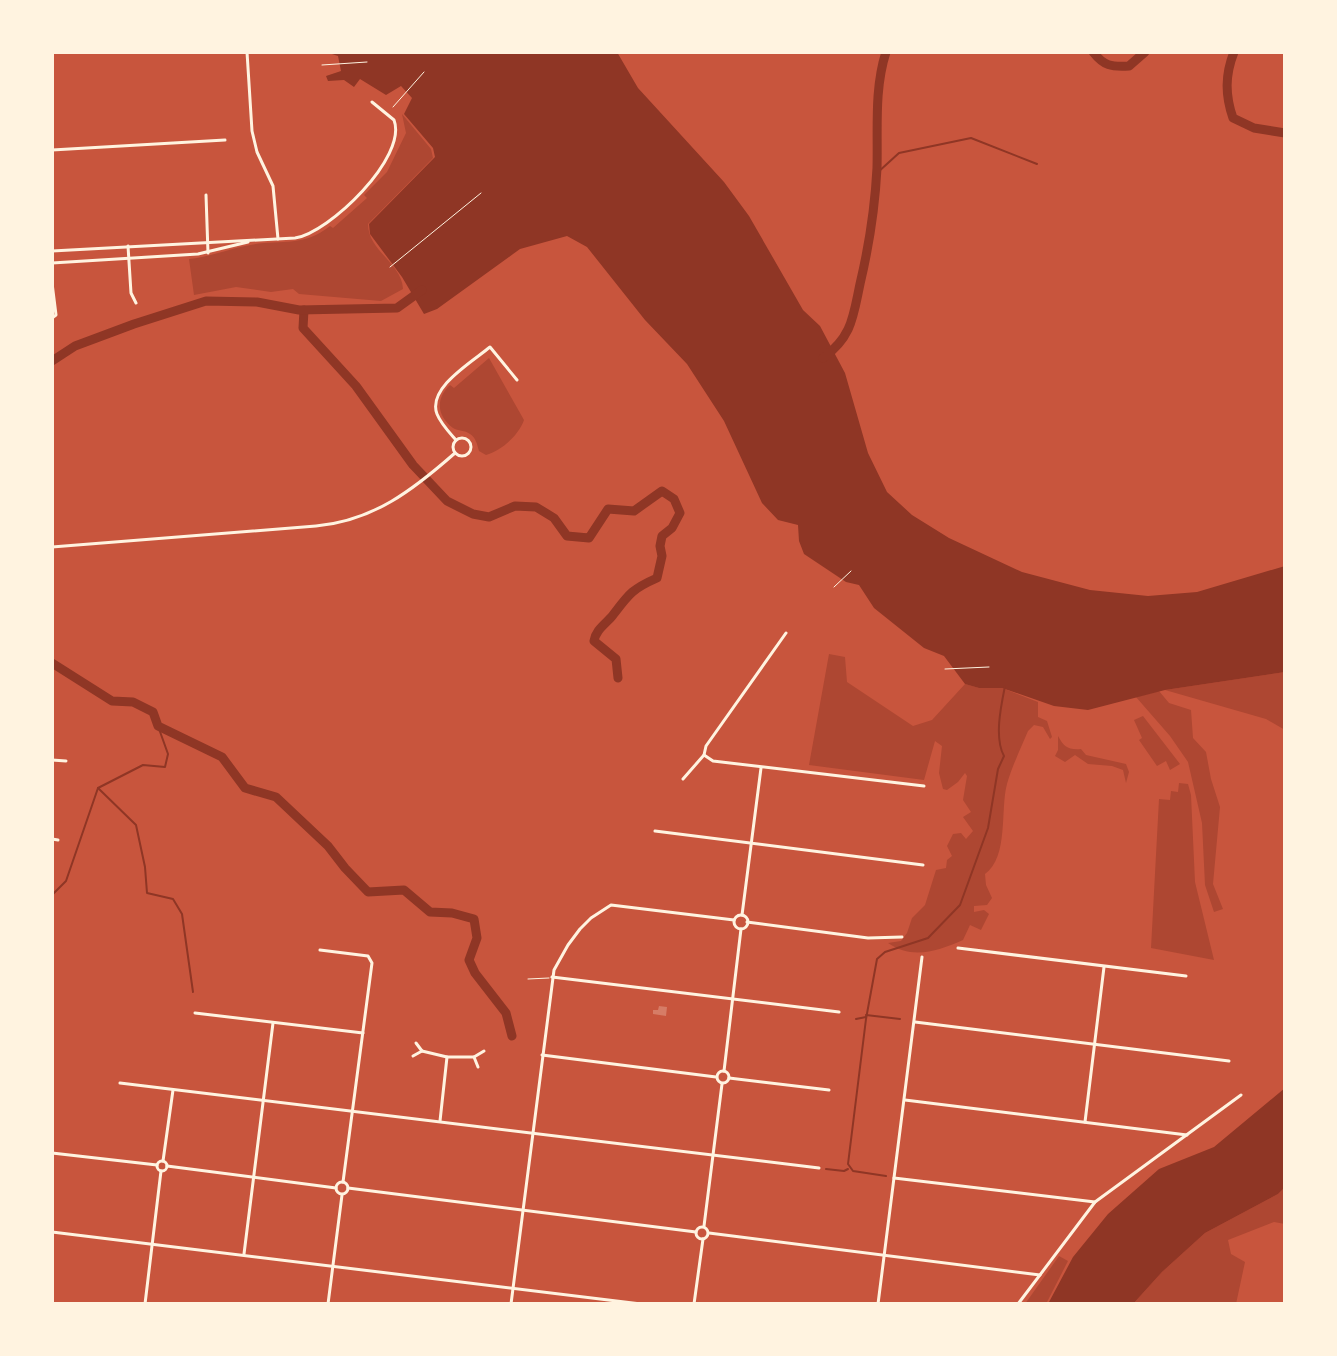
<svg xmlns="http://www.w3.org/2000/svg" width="1337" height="1356" viewBox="0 0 1337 1356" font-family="'PT Sans Narrow',sans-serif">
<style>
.green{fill:#ae4732}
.water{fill:#8f3625}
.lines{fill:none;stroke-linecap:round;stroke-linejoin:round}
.stream{stroke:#8f3625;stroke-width:2}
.river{stroke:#8f3625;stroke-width:9}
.building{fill:#d67c66}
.path{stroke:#fff3e0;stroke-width:1}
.service{stroke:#fff3e0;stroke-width:1}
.minor{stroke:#fff3e0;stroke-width:3}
</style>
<rect width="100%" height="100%" fill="#c8553d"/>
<!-- green -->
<g class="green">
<path d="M402 114 431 149 433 158 368 224C368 251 402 263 403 289L381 301 299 294 293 289 271 292 236 287 194 295 189 259C209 257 226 250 245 246 277 238 302 249 330 226L333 228 367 198 364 195 387 172 406 133Z"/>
<path d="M489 358 524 420C519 435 501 451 486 455L479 451C477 444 476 438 470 434 465 430 458 431 453 428 436 415 436 398 450 385L454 388Z"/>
<path d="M829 654 845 657 847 682 913 726 932 720 965 684 979 688H1002L1038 702V717L1047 721 1052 737 1050 739 1043 727 1034 725 1028 731C1021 748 1012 766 1007 784 1000 809 1009 857 985 874L986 885 992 898 987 905 974 906V912L984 910 989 914 981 930 970 925 963 940C938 951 912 960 888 943L901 941 907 933 912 918 925 905 936 870 946 868 947 860 952 856 947 846 953 834 961 833 966 839 973 831 963 817 971 812 963 800 967 776 965 773 958 782 947 790 943 789 939 773 942 746 935 741 924 780 809 765Z"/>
<path d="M1285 672V730L1266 719 1165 690Z"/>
<path d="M1159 691 1169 703 1191 710 1193 738 1206 752 1211 779 1220 807 1213 884 1223 909 1214 912 1205 885 1202 823 1188 762 1170 736 1136 697Z"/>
<path d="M1143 716 1180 764 1170 770 1166 761 1157 766 1139 740 1142 738 1134 720Z"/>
<path d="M1058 736C1064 747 1068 750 1081 749L1086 755 1126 764 1129 772 1126 783 1123 770 1112 766 1088 764 1075 755 1065 762 1055 756 1058 750Z"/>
<path d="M1179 783 1188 784 1191 795 1195 882 1214 960 1151 948 1159 799 1170 800 1171 791 1178 792Z"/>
<path d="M1285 1187V1224L1274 1222 1228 1240 1231 1254 1245 1262 1236 1304H1133L1162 1272 1205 1233 1278 1194Z"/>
<path d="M1059 1256 1068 1261 1046 1304H1025Z"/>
</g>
<!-- water -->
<g class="water">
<path d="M326 52H617L638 88 724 182 749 216 803 310 820 326 845 373 868 453 887 492 912 515 949 538 1022 572 1090 590 1148 596 1197 592 1285 566V672L1165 690 1088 710 1054 706 1002 688H979L965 684 944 656 924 648 874 608 859 585 846 582 804 554 799 541 798 525 778 520 762 503 724 421 687 364 645 320 587 247 567 236 520 249 437 309 424 314 402 277 370 234 369 224 435 157 433 148 404 114 412 98 401 86 386 95 360 79 354 87 344 80 328 81 326 76 341 71 338 56Z"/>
<path d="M1285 1088V1187L1278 1194 1205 1233 1162 1272 1133 1304H1048L1073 1257 1108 1214 1159 1169 1214 1147Z"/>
</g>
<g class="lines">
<!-- stream -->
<g class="stream">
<path d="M877 173 899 153 971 138 1037 164"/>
<path d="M98 788 136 825 145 867 147 893 173 899 182 914 193 992"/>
<path d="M52 895 66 881 98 788 143 765 165 767 168 754 158 726"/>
<path d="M866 1015 900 1019"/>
<path d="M856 1019 866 1017"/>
<path d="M826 1169 844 1171 848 1169"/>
<path d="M886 1176 853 1171 848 1164 866 1019 877 959 885 952 928 938 960 905 988 828 998 769 1004 756C994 738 1001 706 1005 686"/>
</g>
<!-- river -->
<g class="river">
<path d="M1093 52C1104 66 1111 67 1129 66L1145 52"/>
<path d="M1234 52C1225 75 1225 95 1233 118L1254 128 1285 133"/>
<path d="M304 310 303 328 356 386 413 465 447 501 473 514 489 517 515 506 536 507 554 518 567 536 589 538 608 509 634 511 662 491 674 499 680 513 672 528 662 536 660 546 662 556 657 578C632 589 629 594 613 615 606 624 596 629 594 641L616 659 618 678"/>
<path d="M823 358C852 337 853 317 860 284 869 246 875 207 877 168 878 130 874 89 886 52"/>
<path d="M52 361 75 346 134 324 206 301 257 302 299 310 397 308 422 290"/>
<path d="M52 663 112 701 133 702 153 712 158 726 222 757 245 788 276 797 328 846 345 868 368 892 404 890 430 912 452 913 474 919 477 938 469 960 475 973 506 1013 512 1036"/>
</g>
</g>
<!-- building -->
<path class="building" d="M659 1006 667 1007 666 1016 653 1014V1010H658Z"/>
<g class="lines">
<!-- path -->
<g class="path">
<path d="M322 65 367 62"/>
<path d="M393 107 424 72"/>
<path d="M390 267 481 193"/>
<path d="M834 587 851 571"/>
<path d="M945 669 989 667"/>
</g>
<!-- service -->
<path class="service" d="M528 979 549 978"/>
<!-- minor -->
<g class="minor">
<path d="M247 52 252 131 257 152 273 186 278 239"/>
<path d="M52 150 225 140"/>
<path d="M206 195 208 253"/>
<path d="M128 246 131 293 136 303"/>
<path d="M52 251 295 238C329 233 408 157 394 120L372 102"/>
<path d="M52 263 198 254 248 242"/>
<path d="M52 283 56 315 52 318"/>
<circle cx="462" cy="447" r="9"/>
<path d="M456 440C449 432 441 424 437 414 427 388 472 362 490 347L517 380"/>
<path d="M52 547 316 526C373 521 413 490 455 453"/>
<path d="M704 755 713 761 924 786"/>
<path d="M52 760 66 761"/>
<path d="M683 779 704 755 706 746 786 633"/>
<path d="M655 831 923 865"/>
<path d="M52 839 58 840"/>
<path d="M742 915 761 768"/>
<circle cx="741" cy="922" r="7"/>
<path d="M747 922 868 938 902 937"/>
<path d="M958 948 1186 976"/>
<path d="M320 950 368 956 372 963 343 1182"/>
<path d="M552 977 839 1012"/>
<path d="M195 1013 363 1033"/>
<path d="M915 1022 1229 1061"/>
<path d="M416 1043 422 1051"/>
<path d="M542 1055 716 1077"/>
<path d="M413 1056 422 1051 447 1057H474L478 1067"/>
<path d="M474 1057 484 1051"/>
<circle cx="723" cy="1077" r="6"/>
<path d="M724 1071 741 929"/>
<path d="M729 1078 829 1090"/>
<path d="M120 1083 819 1168"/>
<path d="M905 1100 1187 1135"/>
<path d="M440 1121 447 1057"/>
<path d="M1085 1122 1104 967"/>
<path d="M52 1153 157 1165"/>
<path d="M163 1161 173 1090"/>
<circle cx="162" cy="1166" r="5"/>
<path d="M167 1166 336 1188"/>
<path d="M894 1178 1095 1202"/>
<circle cx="342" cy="1188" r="6"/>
<path d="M348 1188 696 1232"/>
<path d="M704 1226 722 1084"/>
<circle cx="702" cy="1233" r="6"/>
<path d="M52 1232 641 1304"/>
<path d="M709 1233 1040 1275"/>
<path d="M244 1254 273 1023"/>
<path d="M145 1304 161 1171"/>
<path d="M328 1304 342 1195"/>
<path d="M511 1304 554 970 568 945 580 929 591 918 611 905 734 920"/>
<path d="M694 1304 703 1239"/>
<path d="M878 1304 922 957"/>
<path d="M1018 1304 1095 1202 1241 1095"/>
</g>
</g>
<!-- border -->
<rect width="1337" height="1356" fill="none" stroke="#fff3e0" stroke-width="108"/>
</svg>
